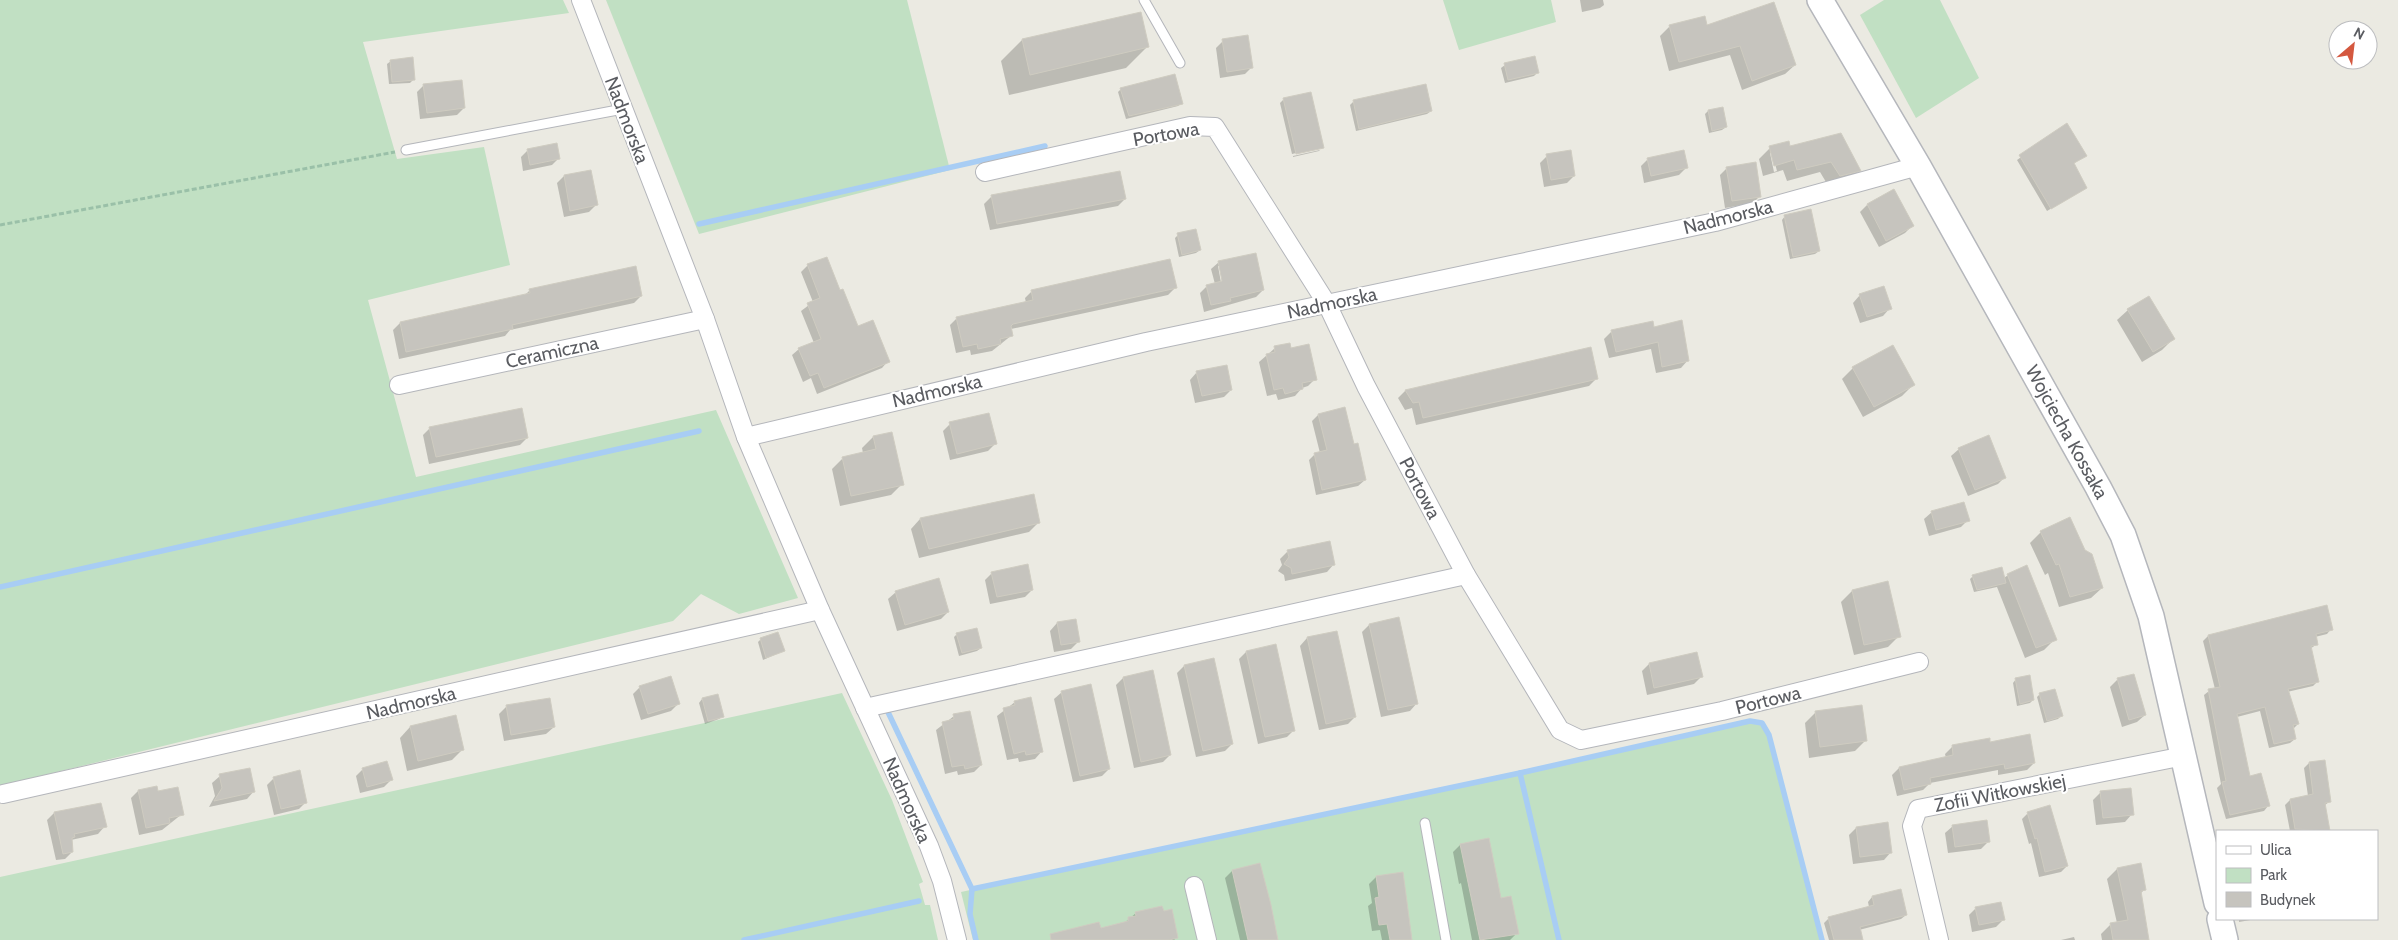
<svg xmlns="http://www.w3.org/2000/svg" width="2398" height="940" viewBox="0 0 2398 940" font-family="Cabin,sans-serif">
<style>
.green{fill:#c1e0c3}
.shadow{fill:#0003;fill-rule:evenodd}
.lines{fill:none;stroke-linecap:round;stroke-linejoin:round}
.stream{stroke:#a8cdf4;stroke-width:5.5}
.building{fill:#c6c4be;stroke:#cfccc1}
.service-casing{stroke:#b4b6bb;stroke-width:11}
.minor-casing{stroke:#b4b6bb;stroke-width:20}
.secondary-casing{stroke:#b5b7bc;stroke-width:28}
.path{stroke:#9ac0a8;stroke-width:3;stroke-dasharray:5 2.5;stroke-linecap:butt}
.service{stroke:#fff;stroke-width:9}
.minor{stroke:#fff;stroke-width:18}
.secondary{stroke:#fff;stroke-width:25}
.labels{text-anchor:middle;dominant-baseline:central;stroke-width:4;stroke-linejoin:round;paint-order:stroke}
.street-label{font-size:19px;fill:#5a5c61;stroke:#fff}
</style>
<rect width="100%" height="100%" fill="#ebeae2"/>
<!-- green -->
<g class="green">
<path d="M0 0H563L569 13 363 42 397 159 484 147 510 265 368 300 416 477 716 410 798 598 739 614 701 594 673 621 0 786Z"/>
<path d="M606 0H907L950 170 699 234Z"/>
<path d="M1443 0H1551L1556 22 1459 50Z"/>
<path d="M1884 0H1940L1979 78 1916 118 1860 15Z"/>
<path d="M842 693 892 800 923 882 919 884 925 905H930L938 940H0V877Z"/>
<path d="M1750 721 1762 723 1769 735 1822 940H973L961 892Z"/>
</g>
<!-- shadow -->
<g class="shadow">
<path d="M1580 0H1603L1604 5 1600 8 1582 12Z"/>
<path d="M1670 26 1706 27 1795 65 1785 74 1742 90 1730 55 1669 71 1660 36Z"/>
<path d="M1022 40 1147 47 1126 68 1009 95 1001 61Z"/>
<path d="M1223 41 1252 67 1245 74 1220 78 1216 48Z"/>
<path d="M391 61 414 79 410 83 389 84 387 64Z"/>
<path d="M1505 65 1537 73 1534 76 1505 83 1501 68Z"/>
<path d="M424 85 464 108 457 115 420 119 417 92Z"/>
<path d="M1121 89 1182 103 1178 106 1126 119 1118 92Z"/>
<path d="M1284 99 1323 147 1321 149V147L1292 154 1280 103Z"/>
<path d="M1354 101 1431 111 1427 114 1356 131 1350 105Z"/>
<path d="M1722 108 1726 127 1722 130 1709 133 1705 114 1708 111Z"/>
<path d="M2067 125 2085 156 2073 164 2086 188 2047 211 2017 160Z"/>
<path d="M1789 147 1860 170 1849 181 1829 187 1820 172 1787 181 1783 170 1763 176 1759 159 1770 148ZM1770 153H1772L1777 171 1774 172Z"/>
<path d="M528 150 559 158 552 165 523 171 521 157Z"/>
<path d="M1320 150 1319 151 1293 157V156Z"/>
<path d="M1547 156 1574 176 1567 183 1544 187 1540 163Z"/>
<path d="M1648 159 1687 167 1679 175 1644 183 1641 166Z"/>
<path d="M1727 168 1760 196 1753 203 1725 208 1720 175Z"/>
<path d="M1119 173 1125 199 1118 206 990 230 984 204 991 197Z"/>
<path d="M564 176 596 205 589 212 564 217 557 183Z"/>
<path d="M1867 205 1912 226 1905 233 1879 247 1860 212Z"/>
<path d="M1785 216 1819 251 1815 254 1790 259 1782 220Z"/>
<path d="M1178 235 1200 250 1196 253 1179 257 1175 238Z"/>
<path d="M1219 262 1263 290 1256 297 1204 312 1200 293 1207 286 1215 284 1211 269ZM1218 266H1220L1225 287 1222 288Z"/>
<path d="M808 265 857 328 888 361 882 368 817 394 811 378 803 382 792 355 799 349 814 343 801 311 813 302 801 272Z"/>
<path d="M1175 288 1168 295 1011 329 1012 335 992 351 971 355 970 350 956 353 950 325 957 318 1026 303 1025 298 1032 291Z"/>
<path d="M530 290 641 296 634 303 510 330 505 336 399 359 393 330 400 323 524 296Z"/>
<path d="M1860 295 1890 308 1883 316 1860 323 1853 303Z"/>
<path d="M2128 310 2173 339 2162 350 2142 362 2117 320Z"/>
<path d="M1654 329 1688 360 1681 368 1656 373 1651 349 1609 358 1604 339 1612 331Z"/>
<path d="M1275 348 1290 349 1315 379 1308 386 1302 388 1295 396 1278 400 1276 394 1267 396 1259 362Z"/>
<path d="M1590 349 1597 378 1589 386 1416 425 1412 408 1405 410 1398 398 1405 391Z"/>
<path d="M1853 368 1913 385 1902 396 1863 417 1842 379Z"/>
<path d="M1197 372 1231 390 1224 397 1195 403 1190 380Z"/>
<path d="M1318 415 1365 480 1358 486 1316 495 1309 460 1315 454 1320 453 1312 421Z"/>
<path d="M950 424 995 444 988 451 950 460 943 431Z"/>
<path d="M430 428 527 438 520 445 429 464 423 435Z"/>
<path d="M891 433 902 484 891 495 840 506 832 469 843 458 863 453 862 448 873 437Z"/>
<path d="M1959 449 2005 477 1998 484 1968 496 1951 456Z"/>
<path d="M1932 512 1968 520 1961 527 1929 536 1924 519Z"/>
<path d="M2069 518 2102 588 2091 598 2059 607 2048 573 2045 575 2030 543 2040 533Z"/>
<path d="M920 519 1039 522 1029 532 919 558 911 529Z"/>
<path d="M1288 551 1334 564 1327 572 1285 581 1284 575 1278 571 1282 565 1280 559Z"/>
<path d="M992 573 1032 590 1025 597 990 604 985 580Z"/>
<path d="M2008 575 2055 639 2044 650 2025 658 1997 587 1974 592 1970 579 1973 576 2004 578Z"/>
<path d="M1887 583 1899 636 1888 647 1854 655 1841 602 1852 591Z"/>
<path d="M896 592 948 612 941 619 897 631 888 599Z"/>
<path d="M2326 607 2331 629 2327 634 2315 637 2317 644 2310 649 2318 681 2313 686 2287 692 2298 724 2293 729 2295 739 2290 743 2269 748 2260 711 2237 717 2249 777 2268 806 2264 811 2226 819 2217 788 2221 784 2204 695 2209 691 2215 689 2203 641 2208 636Z"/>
<path d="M1398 619 1417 703 1410 711 1381 717 1362 632 1369 625Z"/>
<path d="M1057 623 1078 642 1071 649 1054 652 1050 631Z"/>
<path d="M957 634 981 648 977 651 959 656 954 637Z"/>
<path d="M1307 638 1355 717 1348 724 1319 730 1300 646Z"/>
<path d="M761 639 783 651 763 660 758 642Z"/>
<path d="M1246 652 1294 730 1287 737 1258 744 1239 659Z"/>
<path d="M1696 653 1701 677 1694 684 1647 695 1642 671 1649 664Z"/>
<path d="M1184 666 1232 744 1225 751 1196 757 1177 673Z"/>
<path d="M1152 672 1170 755 1163 762 1134 768 1116 685 1123 678Z"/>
<path d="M2133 675 2145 715 2137 722 2122 727 2110 687 2117 680Z"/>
<path d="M2016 679 2033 700 2030 703 2017 706 2013 683Z"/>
<path d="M640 687 678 704 671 711 641 720 633 694Z"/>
<path d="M1062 692 1109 769 1102 776 1073 782 1054 699Z"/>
<path d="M2040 694 2061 716 2058 719 2044 723 2037 697Z"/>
<path d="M702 699 723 716 719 719 705 724 699 703Z"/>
<path d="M1015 702 1042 751 1035 759 1019 762 1018 758 1007 760 997 716Z"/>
<path d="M507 706 554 727 546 734 504 741 499 714Z"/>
<path d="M1816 712 1866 740 1855 751 1809 758 1805 723Z"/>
<path d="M954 716 981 765 974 772 958 775 957 771 945 774 936 730Z"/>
<path d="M410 727 463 749 452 760 407 771 400 738Z"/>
<path d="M1989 743 2034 763 2027 770 1998 775V770L1930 783 1923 790 1897 796 1892 775 1899 768 1946 758 1945 754 1952 747Z"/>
<path d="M2309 763 2330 801 2324 806 2329 831H2290L2285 805 2290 800 2308 796 2304 768Z"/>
<path d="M363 769 391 780 384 787 360 793 356 776Z"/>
<path d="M220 776 254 791 247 799 209 807 215 796 212 783Z"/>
<path d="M274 778 306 802 299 809 274 815 267 785Z"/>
<path d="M138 791 157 793 182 814 162 830 139 835 131 798Z"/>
<path d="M2100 793 2132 814 2125 822 2096 825 2093 800Z"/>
<path d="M54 813 105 826 98 834 71 840 72 852 65 859 56 860 47 820Z"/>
<path d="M2028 813 2067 866 2061 872 2039 877 2031 843 2029 844 2022 819Z"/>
<path d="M1953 826 1989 841 1981 849 1948 853 1945 833Z"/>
<path d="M1856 828 1891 852 1884 860 1853 864 1849 835Z"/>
<path d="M1488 840 1500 899 1517 933 1510 940H1472L1461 883 1459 884 1453 852 1460 845Z"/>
<path d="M2140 865 2145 889 2140 894 2147 940H2102L2101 934 2111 924 2117 923 2107 879 2117 869Z"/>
<path d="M1232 871 1277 940H1240L1225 878Z"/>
<path d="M1376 877 1410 940H1382L1380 930 1372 931 1368 906 1372 903 1369 884Z"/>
<path d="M1872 897 1906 915 1901 919 1859 930 1860 940H1829L1824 923 1829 918 1869 907 1868 902Z"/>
<path d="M1976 908 2003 920 1996 927 1972 932 1969 915Z"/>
<path d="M1136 913 1177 937 1174 940H1066L1123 924Z"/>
<path d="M2239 919H2256L2239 922Z"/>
<path d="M2074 937 2075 940H2061Z"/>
</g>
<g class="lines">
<!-- stream -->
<g class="stream">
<path d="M699 224 1045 146"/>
<path d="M0 587 699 431"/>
<path d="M887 710 972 889 970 914 976 940"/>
<path d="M1520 773 1559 940"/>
<path d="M972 889 1520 773 1750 721 1762 723 1769 735 1822 940"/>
<path d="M744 940 919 901"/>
</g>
</g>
<!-- building -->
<g class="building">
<path d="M1774 2 1796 65 1752 81 1740 46 1679 62 1669 25 1705 16 1707 25Z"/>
<path d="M1141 12 1149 47 1030 75 1022 39Z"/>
<path d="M1248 35 1253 68 1227 72 1222 39Z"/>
<path d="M1535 56 1539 73 1508 80 1504 63Z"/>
<path d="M413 57 415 80 392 82 390 60Z"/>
<path d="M1175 74 1183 104 1129 116 1120 88Z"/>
<path d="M462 80 465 108 427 113 423 84Z"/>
<path d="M1426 84 1432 111 1359 129 1353 100Z"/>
<path d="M1311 92 1324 148 1296 154 1283 98Z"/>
<path d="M1723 107 1727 127 1712 131 1708 110Z"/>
<path d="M2067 123 2087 156 2074 163 2087 188 2051 209 2019 155Z"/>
<path d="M1841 133 1861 171 1840 176 1831 162 1797 170 1794 160 1774 166 1769 146 1789 141 1790 146Z"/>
<path d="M557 143 560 159 530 165 527 149Z"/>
<path d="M1571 150 1575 176 1551 180 1546 154Z"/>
<path d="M1684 150 1688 168 1651 176 1647 158Z"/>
<path d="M1756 162 1761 197 1732 201 1726 167Z"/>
<path d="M591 170 598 205 570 211 564 175Z"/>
<path d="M1120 171 1126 199 997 224 991 195Z"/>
<path d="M1894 189 1914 226 1886 241 1867 204Z"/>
<path d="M1811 209 1820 251 1793 257 1784 215Z"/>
<path d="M1196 229 1201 250 1182 255 1177 233Z"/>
<path d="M1256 253 1264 290 1230 298 1231 301 1211 305 1206 285 1222 281 1218 261Z"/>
<path d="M827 257 840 290 843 289 858 326 873 320 890 362 824 388 818 373 810 376 798 348 821 339 807 303 820 298 807 264Z"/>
<path d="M1170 259 1177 288 1013 324 1011 326 1013 336 1000 339 1001 344 978 349 977 344 963 347 956 317 1033 300 1031 290Z"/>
<path d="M636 266 642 296 512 325 513 329 406 352 400 322 530 293 529 289Z"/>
<path d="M1884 286 1892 309 1867 317 1859 294Z"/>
<path d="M2149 296 2175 339 2153 352 2127 309Z"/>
<path d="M1682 320 1689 361 1662 367 1658 342 1616 352 1611 330 1653 321 1654 327Z"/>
<path d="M1290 343 1291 348 1309 344 1317 380 1302 383 1303 389 1285 394 1283 388 1274 390 1266 354 1275 352 1274 346Z"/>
<path d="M1893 345 1915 385 1874 407 1852 367Z"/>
<path d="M1591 347 1598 379 1528 395 1423 418 1419 402 1413 403 1405 390Z"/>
<path d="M1227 365 1232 390 1202 396 1196 371Z"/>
<path d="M1345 407 1354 444 1358 443 1366 480 1322 490 1314 453 1327 450 1318 414Z"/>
<path d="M522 408 528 438 436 457 429 427Z"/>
<path d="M989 413 997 444 957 454 949 422Z"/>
<path d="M892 432 904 485 851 496 842 457 876 449 873 436Z"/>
<path d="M1989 435 2006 478 1975 490 1958 448Z"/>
<path d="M1034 494 1040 523 929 549 920 518Z"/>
<path d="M1964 502 1970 521 1936 530 1931 511Z"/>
<path d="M2070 517 2085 550 2092 554 2103 588 2070 597 2059 564 2056 565 2040 531Z"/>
<path d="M1330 541 1335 565 1292 574 1291 568 1284 564 1289 557 1287 550Z"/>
<path d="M1028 564 1033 590 997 597 991 572Z"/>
<path d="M2027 565 2057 640 2036 648 2007 574Z"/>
<path d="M2002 567 2006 583 1977 590 1972 575Z"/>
<path d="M939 578 949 612 905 625 895 591Z"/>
<path d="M1888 581 1901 637 1864 645 1852 590Z"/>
<path d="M2327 605 2333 630 2316 634 2318 645 2311 646 2319 682 2288 689 2299 724 2293 725 2296 739 2274 744 2265 707 2237 714 2250 776 2261 773 2270 806 2230 815 2222 782 2226 781 2208 689 2220 687 2208 635Z"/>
<path d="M1399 617 1418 704 1388 710 1369 624Z"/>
<path d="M1076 619 1080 642 1061 645 1057 622Z"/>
<path d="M977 628 982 648 962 653 956 633Z"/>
<path d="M1337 631 1356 717 1326 724 1307 637Z"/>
<path d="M778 632 785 651 766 658 760 638Z"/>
<path d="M1276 644 1295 731 1265 737 1246 651Z"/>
<path d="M1697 652 1703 677 1654 688 1649 663Z"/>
<path d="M1214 658 1233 744 1203 751 1184 665Z"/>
<path d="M1153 670 1171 755 1141 762 1123 677Z"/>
<path d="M2134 674 2146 715 2129 720 2117 678Z"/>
<path d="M2030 675 2034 700 2020 704 2015 678Z"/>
<path d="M671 676 680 704 648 714 639 686Z"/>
<path d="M1091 684 1110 769 1080 776 1061 691Z"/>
<path d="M2055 689 2063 716 2047 721 2039 693Z"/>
<path d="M718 694 724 717 708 721 702 698Z"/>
<path d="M1031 697 1043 752 1026 755 1025 751 1014 754 1003 708 1015 705 1014 701Z"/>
<path d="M550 698 555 727 511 735 506 705Z"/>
<path d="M1862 705 1867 741 1820 747 1815 711Z"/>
<path d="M970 711 982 765 965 769 964 765 952 767 942 722 954 719 953 714Z"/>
<path d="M456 715 464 750 418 761 410 726Z"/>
<path d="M2030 734 2035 763 2005 769 2004 764 1930 778 1931 784 1904 790 1899 767 1953 755 1952 745 1990 738V742Z"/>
<path d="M2325 760 2331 802 2325 803 2330 831 2295 829 2290 799 2313 794 2309 762Z"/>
<path d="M387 761 393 780 367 787 362 768Z"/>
<path d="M250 768 255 792 214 801 222 788 219 774Z"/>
<path d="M300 770 307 803 281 809 273 777Z"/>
<path d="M157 786 158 791 178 787 184 815 169 818 170 823 146 828 138 790Z"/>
<path d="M2131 788 2134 815 2103 818 2100 791Z"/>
<path d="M101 803 107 827 74 834 75 837 72 838 73 852 63 854 54 812Z"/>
<path d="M2050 805 2068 866 2045 872 2037 838 2035 839 2027 812Z"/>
<path d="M1987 820 1990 842 1955 847 1952 825Z"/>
<path d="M1888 822 1892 853 1860 857 1856 827Z"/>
<path d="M1489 838 1501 898 1511 896 1519 934 1480 940 1460 844Z"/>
<path d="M1260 863 1271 905 1278 940H1248L1232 870Z"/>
<path d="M2141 863 2146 890 2141 891 2149 940H2113L2110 923 2128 920 2117 868Z"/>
<path d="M1403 872 1412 940H1390L1387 924 1379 925 1375 898 1379 897 1376 876Z"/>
<path d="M1901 889 1907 915 1860 927 1863 940H1834L1828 917 1874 905 1872 896Z"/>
<path d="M2001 902 2005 920 1979 925 1975 907Z"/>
<path d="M1162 906 1164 911 1172 909 1178 938 1169 940H1051L1050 934 1099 922 1101 928 1128 921V917L1136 916 1135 912Z"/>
</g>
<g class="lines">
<!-- service casing -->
<g class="service-casing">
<g id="service">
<path d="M1144 0 1180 63"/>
<path d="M406 150 623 109"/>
<path d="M1425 823 1446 940"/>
</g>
</g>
<!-- minor casing -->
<g class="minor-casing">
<g id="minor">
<path d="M581 0 705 319 746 437 820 610 929 846 942 881 957 940"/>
<path d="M985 172 1190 126 1215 127 1327 304 1366 386 1466 575 1560 730 1581 740 1722 711 1919 662"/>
<path d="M399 385 705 319"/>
<path d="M746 437 1146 342 1715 222 1918 166"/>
<path d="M865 708 1466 575"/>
<path d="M3 794 820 610"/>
<path d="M1194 886 1207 940"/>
<path d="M1939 940 1912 826 1918 809 2184 756"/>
</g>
</g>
<!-- secondary casing -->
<g class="secondary-casing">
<g id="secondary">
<path d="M1820 0 1918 166 2098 487 2123 535 2151 616 2217 903"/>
<path d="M2220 919 2225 940"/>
</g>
</g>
<!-- path -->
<path class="path" d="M0 225 395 152"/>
<!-- service -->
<use href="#service" class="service"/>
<!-- minor -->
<use href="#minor" class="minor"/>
<!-- secondary -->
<use href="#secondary" class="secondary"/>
</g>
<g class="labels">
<!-- street labels -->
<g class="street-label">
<text transform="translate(627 120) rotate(69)">Nadmorska</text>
<text transform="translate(1166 134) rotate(-10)">Portowa</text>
<text transform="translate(1728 217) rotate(-14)">Nadmorska</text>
<text transform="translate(1332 303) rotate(-12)">Nadmorska</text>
<text transform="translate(552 352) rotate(-12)">Ceramiczna</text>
<text transform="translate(937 391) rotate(-13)">Nadmorska</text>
<text transform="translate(2067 432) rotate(61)">Wojciecha Kossaka</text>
<text transform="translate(1420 488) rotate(62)">Portowa</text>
<text transform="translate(1768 700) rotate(-14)">Portowa</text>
<text transform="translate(411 703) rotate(-13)">Nadmorska</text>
<text transform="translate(2000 793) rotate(-11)">Zofii Witkowskiej</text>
<text transform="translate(907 800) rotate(66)">Nadmorska</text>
</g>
</g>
<!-- legend -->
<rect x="2216" y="830" width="162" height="90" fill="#ffffff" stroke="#bdbec0"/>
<rect x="2226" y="846" width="25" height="8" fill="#ffffff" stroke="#bdbec0"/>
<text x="2260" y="855" font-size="15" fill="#5a5c61">Ulica</text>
<rect x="2226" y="868" width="25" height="15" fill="#c1e0c3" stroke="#bdbec0"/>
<text x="2260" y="880" font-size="15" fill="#5a5c61">Park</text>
<rect x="2226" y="892" width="25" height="15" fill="#c6c4be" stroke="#bdbec0"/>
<text x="2260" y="905" font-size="15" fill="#5a5c61">Budynek</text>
<!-- north arrow -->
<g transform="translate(2353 45) rotate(28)"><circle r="24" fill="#ffffff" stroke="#bdbec0"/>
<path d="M0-4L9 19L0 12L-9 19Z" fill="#d4583f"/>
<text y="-8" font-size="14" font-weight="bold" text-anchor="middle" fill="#5a5c61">N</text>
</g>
</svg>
